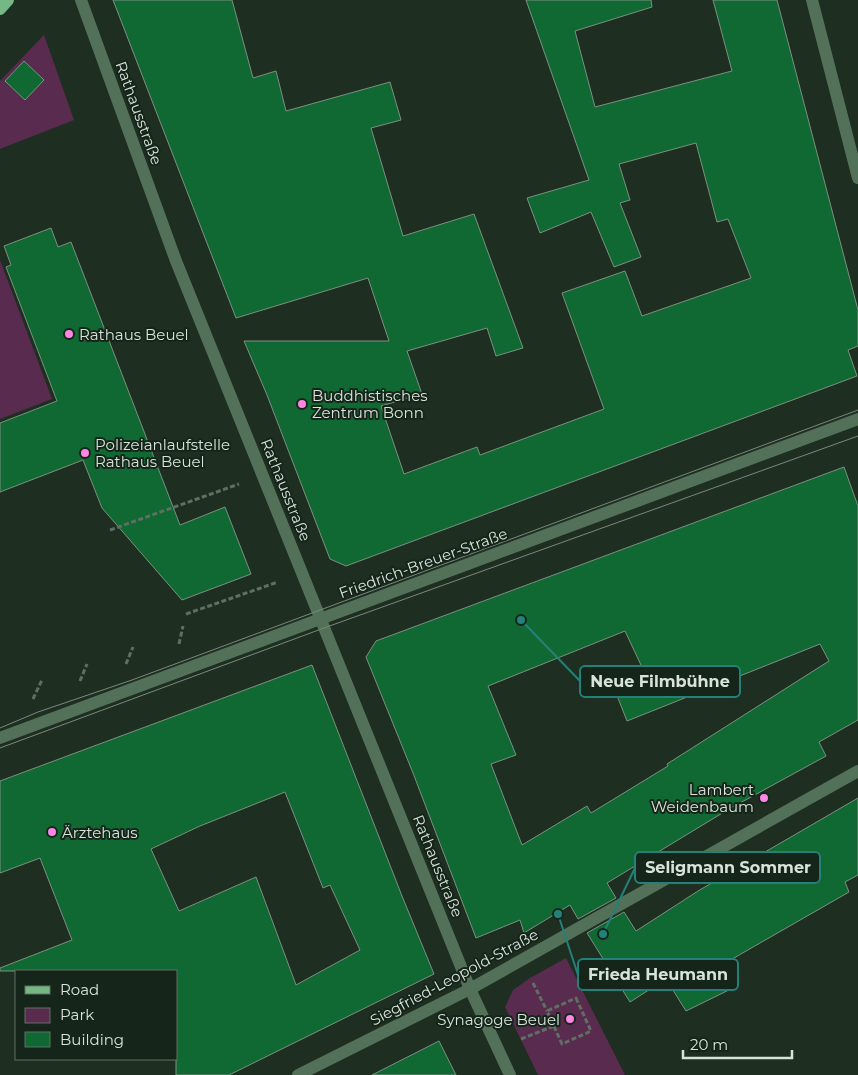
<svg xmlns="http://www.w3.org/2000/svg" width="858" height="1075" viewBox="0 0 858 1075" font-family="Montserrat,sans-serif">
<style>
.green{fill:#582b4f}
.building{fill:#106933;stroke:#7d9080;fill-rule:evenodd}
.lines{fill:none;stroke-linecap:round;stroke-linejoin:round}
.path{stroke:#606f64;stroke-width:3;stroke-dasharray:5 2.5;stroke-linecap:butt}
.minor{stroke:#527158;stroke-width:12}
.primary{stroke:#75b785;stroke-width:12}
.tram{stroke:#7a887d;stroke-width:1}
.poi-dot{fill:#fc86e4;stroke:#152519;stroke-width:2}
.labels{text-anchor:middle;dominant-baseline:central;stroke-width:4;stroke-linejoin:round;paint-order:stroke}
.street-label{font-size:15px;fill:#d8e3da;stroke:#152519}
.poi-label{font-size:15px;fill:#d8e3da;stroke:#152519;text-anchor:start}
.leader{fill:none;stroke:#238179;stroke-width:2}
.callout-dot{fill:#238179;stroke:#152519;stroke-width:2}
.callout{fill:#152519;stroke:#238179;stroke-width:2}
.callout-label{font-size:16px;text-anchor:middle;font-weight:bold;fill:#d8e3da}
</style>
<rect width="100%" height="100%" fill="#1e2f22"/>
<!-- green -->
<g class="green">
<path d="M44 35 74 120 0 149V81Z"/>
<path d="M0 260 52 399 0 419Z"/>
<path d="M566 958 625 1075H538L505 1007 513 990 530 978Z"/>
</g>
<!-- building -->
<g class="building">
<path d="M113 0H232L253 78 276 71 286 111 390 82 401 120 371 128 403 236 474 214 523 348 496 356 487 328 407 351 422 394 381 406 404 474 477 447 480 455 604 409 562 293 625 271 642 316 751 278 728 219 717 222 696 143 619 164 630 200 620 203 641 257 614 267 591 212 540 233 527 198 589 180 526 0H651L652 7 575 31 595 107 732 71 713 0H777L858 310V346L848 350 857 376 346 566 330 559 267 395 244 341H389L368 278 236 318Z"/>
<path d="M24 61 44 80 25 100 5 81Z"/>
<path d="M51 228 58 247 71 242 180 525 225 507 251 574 182 600 102 508 83 460 0 492V423L57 401 6 267 11 265 4 246Z"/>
<path d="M844 467 858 506V720L819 742 826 756 729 809 607 883 616 898 578 919 570 905 524 933 520 920 476 938 413 773 366 657 376 641ZM625 631 648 680 616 693 627 721 820 644 829 661 667 764 668 766 591 813 587 806 522 845 491 764 516 755 488 686Z"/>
<path d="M312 665 402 896 434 974 229 1075H176V971H0V968L72 940 40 858 0 873V781ZM285 792 323 888 330 885 360 950 296 985 256 877 179 911 151 849 200 826Z"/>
<path d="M858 798V875L845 882 849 892 720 966 735 987 686 1011 666 979 630 1002 587 933 624 912 636 931 698 891Z"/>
<path d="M439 1041 456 1075H372Z"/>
</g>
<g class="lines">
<!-- path -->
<g class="path">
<path d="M110 530 239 484"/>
<path d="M186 614 278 582"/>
<path d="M179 644 183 626"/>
<path d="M126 664 133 647"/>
<path d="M80 681 87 664"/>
<path d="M33 699 42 680"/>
<path d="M533 983 547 1011"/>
<path d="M576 998 591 1031 562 1044 547 1011Z"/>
<path d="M521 1039 554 1026"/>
</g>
<!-- minor -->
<g class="minor">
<path d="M81 0 176 261 470 989 510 1075"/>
<path d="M812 0 858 178"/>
<path d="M0 738 858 419"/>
<path d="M298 1075 470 989 858 771"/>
</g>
<!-- primary -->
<path class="primary" d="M0 9 8 0"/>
<!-- tram -->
<g class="tram">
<path d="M0 728 38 712 132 680 858 410"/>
<path d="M0 748 324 628 858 436"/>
</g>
</g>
<!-- markers -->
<g class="poi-dot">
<circle cx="69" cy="334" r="5"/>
<circle cx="302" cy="404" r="5"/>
<circle cx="85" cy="453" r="5"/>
<circle cx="764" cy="798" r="5"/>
<circle cx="52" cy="832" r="5"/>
<circle cx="570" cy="1019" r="5"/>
</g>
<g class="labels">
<!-- street labels -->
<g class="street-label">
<text transform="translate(139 113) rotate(70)">Rathausstraße</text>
<text transform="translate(286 490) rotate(68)">Rathausstraße</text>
<text transform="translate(423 563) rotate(-20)">Friedrich-Breuer-Straße</text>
<text transform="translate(438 866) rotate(68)">Rathausstraße</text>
<text transform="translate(454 977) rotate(-28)">Siegfried-Leopold-Straße</text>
</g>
<!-- poi labels -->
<g class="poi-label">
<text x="79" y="334">Rathaus Beuel</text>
<text x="312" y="395">Buddhistisches<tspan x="312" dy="17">Zentrum Bonn</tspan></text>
<text x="95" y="444">Polizeianlaufstelle<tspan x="95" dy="17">Rathaus Beuel</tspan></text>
<text x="754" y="789" text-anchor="end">Lambert<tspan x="754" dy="17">Weidenbaum</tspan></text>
<text x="62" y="832">Ärztehaus</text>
<text x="560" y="1019" text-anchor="end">Synagoge Beuel</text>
</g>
</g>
<!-- callouts -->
<path class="leader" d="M521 620L580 681M603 934L635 868M558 914L578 975"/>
<g class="callout-dot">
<circle cx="521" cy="620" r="5"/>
<circle cx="603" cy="934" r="5"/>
<circle cx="558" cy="914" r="5"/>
</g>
<g class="callout">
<rect x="580" y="666" width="160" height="31" rx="5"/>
<rect x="635" y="852" width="185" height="31" rx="5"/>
<rect x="578" y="959" width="160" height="31" rx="5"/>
</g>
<g class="callout-label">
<text x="660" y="687">Neue Filmbühne</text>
<text x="728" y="873">Seligmann Sommer</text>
<text x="658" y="980">Frieda Heumann</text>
</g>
<!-- legend -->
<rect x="15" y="970" width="162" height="90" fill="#152519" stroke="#637166"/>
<rect x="25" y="986" width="25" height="8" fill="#75b785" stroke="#637166"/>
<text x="60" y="995" font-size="15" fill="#d8e3da">Road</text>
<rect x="25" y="1008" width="25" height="15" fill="#582b4f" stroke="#637166"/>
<text x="60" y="1020" font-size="15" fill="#d8e3da">Park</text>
<rect x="25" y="1032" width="25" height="15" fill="#106933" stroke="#637166"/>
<text x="60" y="1045" font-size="15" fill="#d8e3da">Building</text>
<!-- scale -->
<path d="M683 1050v8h109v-8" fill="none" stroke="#d8e3da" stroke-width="2.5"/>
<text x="690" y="1050" font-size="15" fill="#d8e3da" stroke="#152519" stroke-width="4" paint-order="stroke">20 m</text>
</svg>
